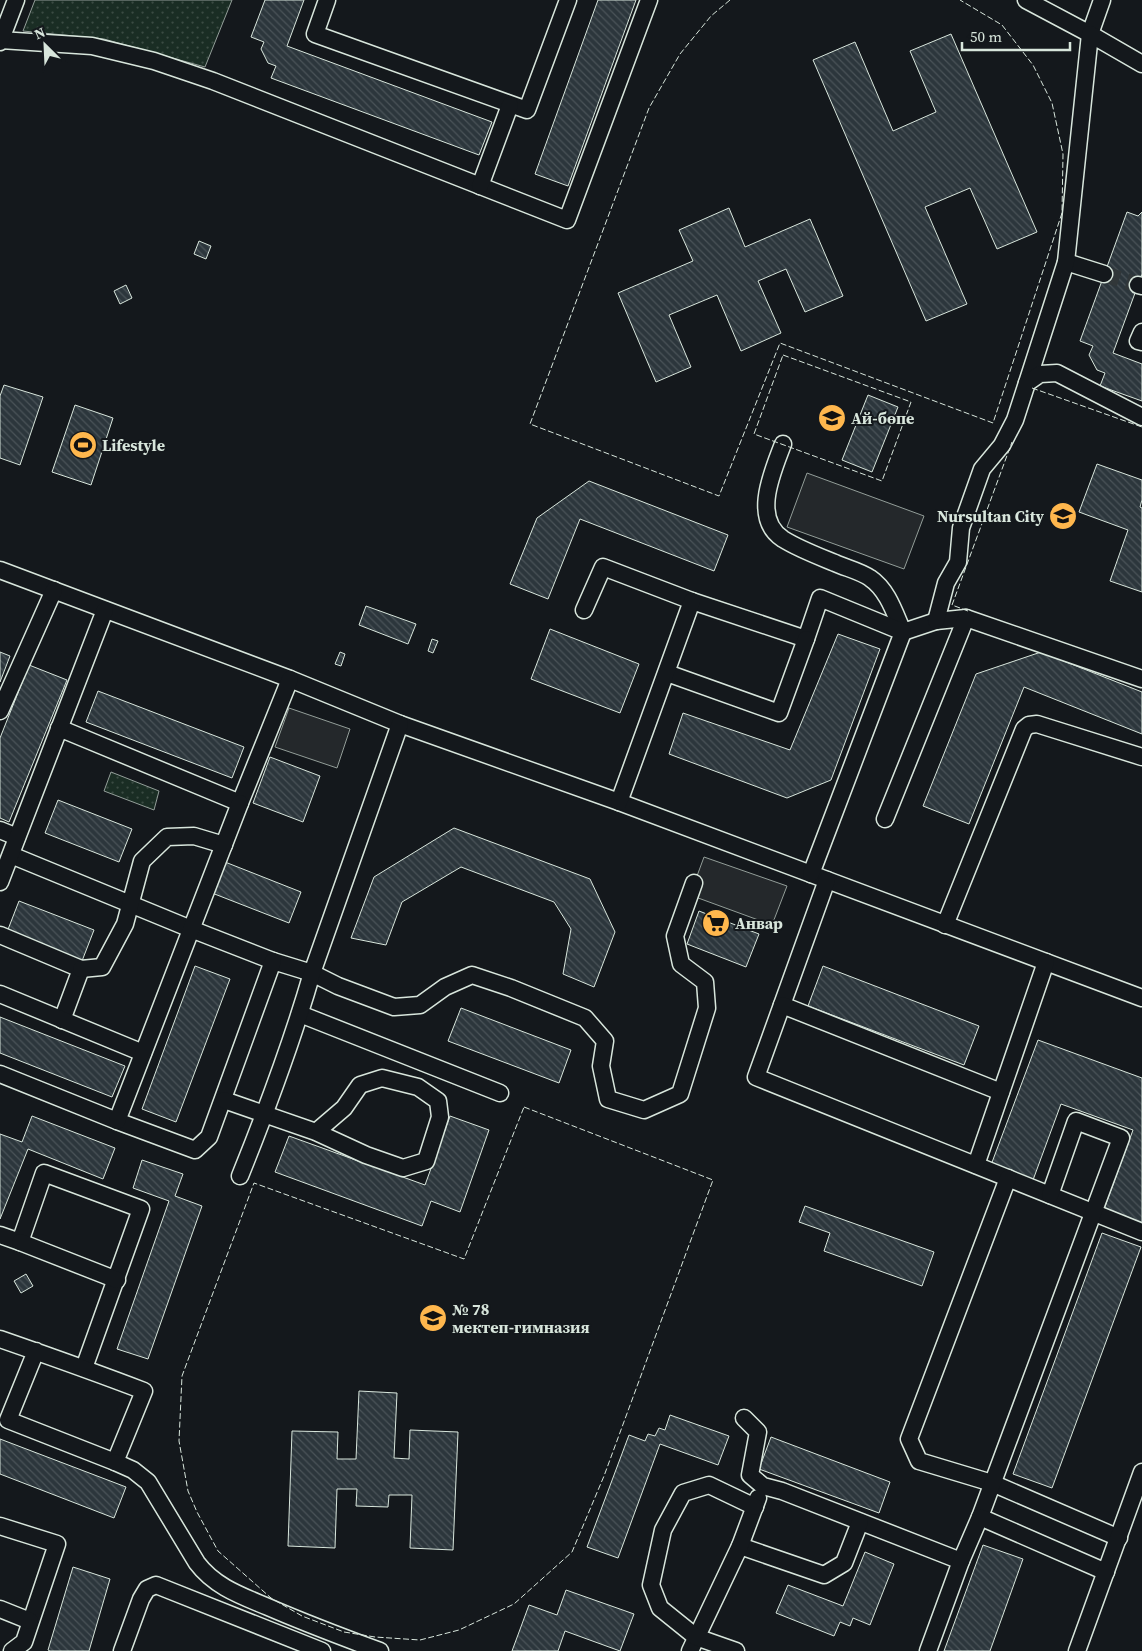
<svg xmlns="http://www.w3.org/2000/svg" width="1142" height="1651" viewBox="0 0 1142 1651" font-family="'Source Serif 4',serif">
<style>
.park{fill:url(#park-dots);stroke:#939e99}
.parking{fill:#24282b;stroke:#939e99}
.building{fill:url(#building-back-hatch);stroke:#d8e6dc}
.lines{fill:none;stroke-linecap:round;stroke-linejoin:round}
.minor-tunnel{stroke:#313739;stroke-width:16;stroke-dasharray:16 8;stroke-linecap:butt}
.minor-casing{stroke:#d8e6dc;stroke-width:19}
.minor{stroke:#14181c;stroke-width:16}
.fence{stroke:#d8e6dc;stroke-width:1;stroke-dasharray:6 2.5;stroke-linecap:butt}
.labels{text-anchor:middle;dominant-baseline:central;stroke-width:4;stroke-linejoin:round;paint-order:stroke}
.poi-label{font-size:16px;font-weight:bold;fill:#d8e6dc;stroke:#14181c;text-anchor:start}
</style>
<defs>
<pattern id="park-dots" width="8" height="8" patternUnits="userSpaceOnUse" patternTransform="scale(1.25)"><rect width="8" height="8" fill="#1a2d24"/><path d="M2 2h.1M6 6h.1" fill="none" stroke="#3b4b43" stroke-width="1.8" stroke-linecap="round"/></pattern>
<pattern id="building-back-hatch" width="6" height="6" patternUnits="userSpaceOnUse" patternTransform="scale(1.25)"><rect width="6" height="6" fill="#2c363c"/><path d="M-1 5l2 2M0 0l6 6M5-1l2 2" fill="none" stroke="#4a5358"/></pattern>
</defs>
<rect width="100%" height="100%" fill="#14181c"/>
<!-- park -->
<g class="park">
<path d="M35 0H232L205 67 104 39 23 31Z"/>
<path d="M111 772 159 791 154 810 104 791Z"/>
</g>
<!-- parking -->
<g class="parking">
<path d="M807 473 924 516 904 569 787 527Z"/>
<path d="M289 708 350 729 337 768 275 747Z"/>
<path d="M704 857 787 886 772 925 690 895Z"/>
</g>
<!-- building -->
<g class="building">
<path d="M265 0H304L287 46 492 122 479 155 271 78 276 66 268 63 261 49 264 42 251 37Z"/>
<path d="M598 0H636L568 186 535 174Z"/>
<path d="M951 34 1037 232 997 249 970 188 925 207 967 304 926 321 813 60 855 42 893 131 936 112 910 51Z"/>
<path d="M729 208 745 247 810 219 843 296 805 312 786 269 758 281 781 333 741 351 717 295 669 315 691 367 656 382 618 293 693 261 679 230Z"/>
<path d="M1127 212 1138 216 1142 212V274L1113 353 1142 364V401L1100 386 1105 373 1097 370 1089 355 1093 346 1080 341Z"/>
<path d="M199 241 211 246 206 259 194 254Z"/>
<path d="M126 285 132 298 120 304 114 291Z"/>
<path d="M4 385 43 397 20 465 0 458V396Z"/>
<path d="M868 395 898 407 872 472 842 460Z"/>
<path d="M75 405 113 418 91 485 52 472Z"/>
<path d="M1097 464 1142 480V500L1140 507 1142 508V592L1110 581 1128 530 1079 512Z"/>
<path d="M589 481 728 535 714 571 580 519 548 599 510 584 537 518Z"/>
<path d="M366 606 416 624 408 644 359 625Z"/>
<path d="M550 629 639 664 620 713 531 679Z"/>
<path d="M838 634 880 649 831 780 787 798 669 754 683 713 790 750Z"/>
<path d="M432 639 438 641 433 653 428 651Z"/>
<path d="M0 652 10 656 0 682Z"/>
<path d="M340 652 345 654 341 666 335 664Z"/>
<path d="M1041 652 1142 692V734L1024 687 969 824 923 806 976 674Z"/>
<path d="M29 665 67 680 9 822 0 818V738Z"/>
<path d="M98 691 244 747 232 778 86 722Z"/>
<path d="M270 757 320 776 303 822 253 803Z"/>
<path d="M58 800 132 829 119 862 45 833Z"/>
<path d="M454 828 590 879 615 932 594 987 563 974 571 929 554 902 461 867 402 902 386 945 351 938 374 877Z"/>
<path d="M225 862 301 892 289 923 212 893Z"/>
<path d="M19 901 94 930 82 961 7 932Z"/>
<path d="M699 911 759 934 746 967 687 944Z"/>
<path d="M195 966 230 979 176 1122 142 1109Z"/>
<path d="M823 966 979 1026 964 1065 808 1006Z"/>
<path d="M461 1008 571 1050 559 1083 448 1041Z"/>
<path d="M0 1017 125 1066 112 1097 0 1053Z"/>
<path d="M1038 1040 1142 1078V1223L1104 1209 1133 1130 1061 1104 1033 1180 991 1165Z"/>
<path d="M32 1116 115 1148 103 1179 28 1149 0 1219V1134L22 1142Z"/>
<path d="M450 1116 489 1130 460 1212 431 1201 422 1226 275 1172 289 1136 425 1185Z"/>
<path d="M142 1160 183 1174 175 1196 202 1206 148 1359 117 1349 169 1201 133 1188Z"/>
<path d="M805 1206 934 1252 922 1286 824 1251 830 1233 799 1222Z"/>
<path d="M1102 1233 1141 1247 1052 1488 1013 1474Z"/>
<path d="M26 1274 33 1286 21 1293 14 1281Z"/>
<path d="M359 1391 397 1393 394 1458 409 1459 410 1430 458 1432 453 1550 410 1548 412 1495H389L388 1507 356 1506 357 1489H337L335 1548 288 1546 292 1431 338 1432 337 1459H356Z"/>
<path d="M670 1415 729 1436 718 1465 660 1444 618 1558 587 1547 629 1435 645 1441 648 1434 655 1436 659 1428 665 1430Z"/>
<path d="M771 1437 890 1482 879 1513 759 1469Z"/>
<path d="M0 1439 126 1487 114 1518 0 1474Z"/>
<path d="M983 1545 1023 1559 990 1651H944Z"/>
<path d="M865 1552 894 1564 870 1625 853 1618 850 1626 840 1622 834 1636 776 1613 788 1585 843 1606Z"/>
<path d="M73 1567 110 1579 89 1651H50L48 1650Z"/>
<path d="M566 1590 634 1614 620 1651 565 1631 558 1651H512L529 1605 557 1615Z"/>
</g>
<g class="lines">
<!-- minor-tunnel -->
<path class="minor-tunnel" d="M1104 274 1138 285"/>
<!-- minor casing -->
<g class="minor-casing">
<g id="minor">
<path d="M327 0 315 34 527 110 568 0"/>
<path d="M1026 0 1090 34 1102 0"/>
<path d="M0 40 92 46 154 61 213 81 567 220 649 0"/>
<path d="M0 42 16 0"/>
<path d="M480 186 510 105"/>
<path d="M1066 262 1104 274"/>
<path d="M1138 285 1142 286"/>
<path d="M1142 332 1138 341 1142 342"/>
<path d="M1027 383 1066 262 1090 34 1142 64"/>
<path d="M783 444C773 471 751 518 783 539 799 549 818 556 835 563 846 568 860 571 870 578 888 590 895 614 903 632L936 621 966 618 1142 679"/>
<path d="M0 570 290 679 400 724 619 802 1142 998"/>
<path d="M584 610 603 567 692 601 806 639 820 598 903 632 811 874"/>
<path d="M936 621 946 583 958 562 961 528 982 469 1002 445 1015 420 1027 383 1040 374 1057 373 1142 417"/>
<path d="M667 673 779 713 806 639"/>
<path d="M0 711 54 590"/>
<path d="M59 728 240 803 290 679"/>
<path d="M619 802 692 601"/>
<path d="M885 819 966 618"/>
<path d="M0 830 17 837"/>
<path d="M11 855 191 929 273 961 312 973 338 986 394 1007 420 1005 445 987 472 975 511 988 585 1018 605 1041 601 1066 608 1099 644 1110 680 1094 707 1008 705 982 681 964 675 936 694 883"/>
<path d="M827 880 756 1077 1142 1232"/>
<path d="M0 882 105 610"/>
<path d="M945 925 1024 729 1029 725 1037 724 1142 757"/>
<path d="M0 935 81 969 62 1020"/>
<path d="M81 969 102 967 125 924 142 861 167 837 194 836 224 845"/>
<path d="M0 994 143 1053"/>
<path d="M782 1005 1001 1092"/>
<path d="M300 1014 500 1093"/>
<path d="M0 1074 117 1121 195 1150 209 1137 273 961"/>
<path d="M224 1100 316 1132 366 1155 403 1168 426 1161 440 1117 438 1101 418 1087 382 1078 360 1085 344 1108 316 1132"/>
<path d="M117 1121 240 803"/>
<path d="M976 1165 1046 962"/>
<path d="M240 1176C267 1109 292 1042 312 973L400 724"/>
<path d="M1008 1178 909 1439 919 1461 992 1483 1119 1538"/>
<path d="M0 1235 20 1242 44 1173 141 1209 84 1368"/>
<path d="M20 1242 117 1280"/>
<path d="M0 1339C49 1356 97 1373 144 1391L115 1462 8 1420 36 1351"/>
<path d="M744 1418 758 1432 750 1475 763 1486 782 1491 961 1561"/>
<path d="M115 1462 133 1470 148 1482 197 1563C215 1587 242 1596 268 1607 305 1623 342 1637 380 1651"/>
<path d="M980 1517 1121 1138 1076 1121 1050 1195"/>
<path d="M0 1526 57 1544 24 1642 12 1651"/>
<path d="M740 1546 824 1575 844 1563 860 1522"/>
<path d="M0 1609 30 1621"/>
<path d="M122 1651 141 1599 147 1589 156 1585 322 1651"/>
<path d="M690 1651 740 1546 758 1498"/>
<path d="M736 1651 696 1637 660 1608 651 1585 663 1530 683 1493 709 1485 755 1507"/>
<path d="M928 1651 961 1561 980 1517 1106 1572"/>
<path d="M1077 1651 1142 1472"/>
</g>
</g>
<!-- minor -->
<use href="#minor" class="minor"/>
<!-- fence -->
<g class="fence">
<path d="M730 0 711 16 680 54 649 108 530 424 719 496 780 343 993 423 1062 213 1063 154 1052 103 1033 65 1002 25 960 0"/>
<path d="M783 355 911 402 882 481 754 434Z"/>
<path d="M1032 388 1142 427"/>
<path d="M968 611 952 605 1012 442"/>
<path d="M524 1107 713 1180 604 1476 572 1552 514 1604 459 1630 420 1640 375 1637 344 1632 302 1616 271 1598 218 1551 197 1512 188 1491 179 1441 182 1376 254 1183 464 1259Z"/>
</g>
</g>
<!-- icons -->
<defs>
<g id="school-disc" transform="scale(1.4375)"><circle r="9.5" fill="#ffb74d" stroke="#14181c"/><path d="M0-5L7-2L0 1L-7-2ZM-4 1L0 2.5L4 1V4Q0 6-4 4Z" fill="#111"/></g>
<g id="stadium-disc" transform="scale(1.4375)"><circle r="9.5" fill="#ffb74d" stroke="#14181c"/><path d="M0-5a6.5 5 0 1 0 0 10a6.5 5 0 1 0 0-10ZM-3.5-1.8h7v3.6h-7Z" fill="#111"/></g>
<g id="supermarket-disc" transform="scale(1.4375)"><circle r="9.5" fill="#ffb74d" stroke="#14181c"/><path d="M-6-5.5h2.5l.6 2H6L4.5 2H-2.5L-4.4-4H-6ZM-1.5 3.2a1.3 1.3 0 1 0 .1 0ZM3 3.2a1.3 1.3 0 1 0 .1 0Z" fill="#111"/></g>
</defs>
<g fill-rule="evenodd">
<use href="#school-disc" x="832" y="418"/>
<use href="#stadium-disc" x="83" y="445"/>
<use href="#school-disc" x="1063" y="516"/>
<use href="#supermarket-disc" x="716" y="923"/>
<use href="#school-disc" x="433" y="1318"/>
</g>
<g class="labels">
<!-- poi labels -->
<g class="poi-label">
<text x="851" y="418">Ай-бөпе</text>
<text x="102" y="445">Lifestyle</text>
<text x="1044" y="516" text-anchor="end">Nursultan City</text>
<text x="735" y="923">Анвар</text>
<text x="452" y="1309">№ 78<tspan x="452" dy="18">мектеп-гимназия</tspan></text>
</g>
</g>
<!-- north arrow -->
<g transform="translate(45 45) rotate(336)" stroke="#14181c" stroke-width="4" paint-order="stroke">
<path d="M0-4L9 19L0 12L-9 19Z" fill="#d8e6dc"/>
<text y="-8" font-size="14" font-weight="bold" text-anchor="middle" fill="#d8e6dc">N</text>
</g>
<!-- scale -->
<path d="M962 42v8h108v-8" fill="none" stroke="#d8e6dc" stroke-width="2.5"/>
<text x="970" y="42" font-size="15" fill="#d8e6dc" stroke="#14181c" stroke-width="4" paint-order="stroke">50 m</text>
</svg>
